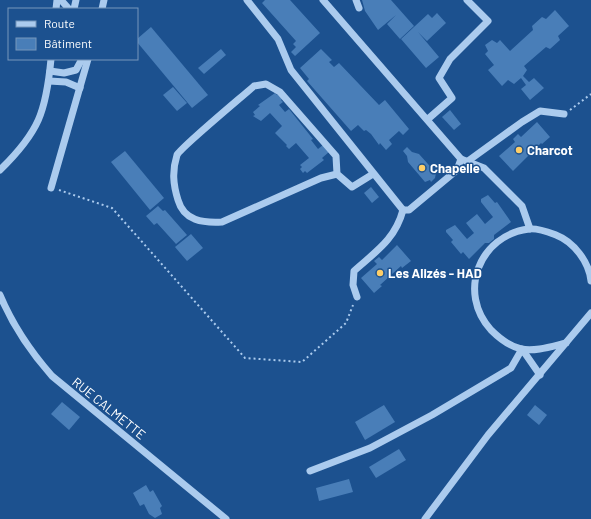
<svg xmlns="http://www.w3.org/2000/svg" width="591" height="519" viewBox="0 0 591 519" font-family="Barlow,sans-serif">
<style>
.building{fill:#497eb8}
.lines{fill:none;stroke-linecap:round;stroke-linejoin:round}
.path{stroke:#abcbee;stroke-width:2;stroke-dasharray:2 3;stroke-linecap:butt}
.minor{stroke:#abcbee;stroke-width:7}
.poi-dot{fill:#fece68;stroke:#1c518f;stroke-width:1.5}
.labels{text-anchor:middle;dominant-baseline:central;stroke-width:3;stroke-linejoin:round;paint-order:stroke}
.poi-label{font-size:13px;font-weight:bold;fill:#fff;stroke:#1c518f;text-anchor:start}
.street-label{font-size:13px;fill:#fff;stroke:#1c518f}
</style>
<rect width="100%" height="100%" fill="#1c518f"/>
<!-- building -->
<g class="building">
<path d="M265 0H290L320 33 295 56 291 52 296 47 293 44 296 41 262 3Z"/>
<path d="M362 0H391L414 26 400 39 387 24 396 15 378 30 365 11Z"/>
<path d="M555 10 569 26 558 36 560 40 550 49 546 47 524 66 527 70 523 76 529 82 534 78 544 88 530 100 521 89 526 85 521 78 514 84 508 80 502 86 488 70 494 65 485 54 488 51 485 45 492 40 497 43 500 40 510 51 533 30 532 26 542 17 546 19Z"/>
<path d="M437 13 446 23 427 41 418 32 439 57 426 68 401 39 428 14 432 18Z"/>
<path d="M151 27 208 95 192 108 137 42V39Z"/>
<path d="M221 49 226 55 204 74 198 68Z"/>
<path d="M321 49 332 60 329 62 334 67 339 63 379 105 385 100 409 129 403 135 399 131 389 140 392 144 386 150 380 143 379 145 371 134 366 130 364 131 358 125 351 131 307 81 309 79 300 68Z"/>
<path d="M173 87 187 103 177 111 163 95Z"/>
<path d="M275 93 277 95 279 93 283 98 281 100 283 102 279 105 285 112 289 109 313 139 311 140 318 149 323 145 329 152 322 158 324 160 307 173 305 171 303 173 300 169 302 167 300 165 309 158 296 143 289 149 286 146 287 145 275 133 282 126 270 113 261 121 253 116 255 115 253 112 260 106 258 105Z"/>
<path d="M450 110 461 124 454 130 442 117Z"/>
<path d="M537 122 550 137 542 144 541 143 513 171 499 156 515 142 513 139 518 134 521 137Z"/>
<path d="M407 147 412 152 419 154 436 173 435 178 431 182 430 180 425 182 408 162 407 156 403 151Z"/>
<path d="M125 151 164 198 150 210 111 162Z"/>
<path d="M371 187 379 197 372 203 364 193Z"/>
<path d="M488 195 495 203 497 202 511 222 494 235V239L489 243H485L469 259 463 252 461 254 451 242 453 240 446 232V230L455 225 467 239 474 233 466 223 477 214 485 224 493 217 481 202V199Z"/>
<path d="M158 206 163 211 165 210 187 235 176 244 157 223 154 225 146 216Z"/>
<path d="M191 234 203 248 187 261 175 247Z"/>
<path d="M397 245 411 261 402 268 401 266 380 285 382 286 374 293 361 278 377 264 374 261 379 257 382 260Z"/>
<path d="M62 402 80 417 69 430 51 414Z"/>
<path d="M384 405 395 422 365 440 355 422Z"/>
<path d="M535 405 547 415 539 425 527 415Z"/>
<path d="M399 449 406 460 376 478 369 467Z"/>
<path d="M349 479 353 492 319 501 316 488Z"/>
<path d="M146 485 150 492 153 490 162 506 160 508 162 514 155 518 149 514 144 504 140 506 133 493Z"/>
</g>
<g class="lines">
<!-- path -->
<g class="path">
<path d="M570 110 591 94"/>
<path d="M59 190 112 208 245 358 302 362 346 323 353 305"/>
</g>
<!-- minor -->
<g class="minor">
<path d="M61 0 69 9"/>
<path d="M247 0 278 39 291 70 403 210C395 240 375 252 354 271L353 285 357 297"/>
<path d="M323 0 461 159 484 168 522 206 530 229"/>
<path d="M356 0 359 8"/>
<path d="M56 9 57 0"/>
<path d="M74 9 76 0"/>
<path d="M102 9 104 0"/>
<path d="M50 71 64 73 76 70 82 59"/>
<path d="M49 81 66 82 80 88"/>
<path d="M428 119 452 98 439 78 450 59 488 21 467 0"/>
<path d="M468 161 522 122 540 111 564 114"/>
<path d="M0 170C39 132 46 112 51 59"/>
<path d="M337 174 336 156 280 92 266 84 254 86C244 95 180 148 177 155 172 171 173 184 178 200 184 221 203 223 222 222L321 178 337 174 352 187 373 174"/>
<path d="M51 188 88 59"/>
<path d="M403 210H409L457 170 461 159"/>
<path d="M0 295C13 326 30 351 52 376L226 519"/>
<path d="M566 343C553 346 535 352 521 349 509 346 499 338 491 330 457 293 479 235 529 229 538 228 548 232 556 235 574 242 589 262 591 281"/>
<path d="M310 471 370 448 432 415 511 368 522 349 540 375"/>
<path d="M425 519 488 435 591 313"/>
</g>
</g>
<!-- markers -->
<g class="poi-dot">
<circle cx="519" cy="150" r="4"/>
<circle cx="422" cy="168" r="4"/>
<circle cx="380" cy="273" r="4"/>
</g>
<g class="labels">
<!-- poi labels -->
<g class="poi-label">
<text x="527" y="150">Charcot</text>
<text x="430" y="168">Chapelle</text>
<text x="388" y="273">Les Alizés - HAD</text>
</g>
<!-- street labels -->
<g class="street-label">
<text transform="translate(109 408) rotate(39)">RUE CALMETTE</text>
</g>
</g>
<!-- legend -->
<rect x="8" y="8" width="130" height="52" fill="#1c518f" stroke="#7797bc"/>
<rect x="16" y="21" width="20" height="6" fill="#abcbee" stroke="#7797bc"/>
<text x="44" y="28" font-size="12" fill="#ffffff">Route</text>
<rect x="16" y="38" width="20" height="12" fill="#497eb8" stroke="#7797bc"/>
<text x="44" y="48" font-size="12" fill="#ffffff">Bâtiment</text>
</svg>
